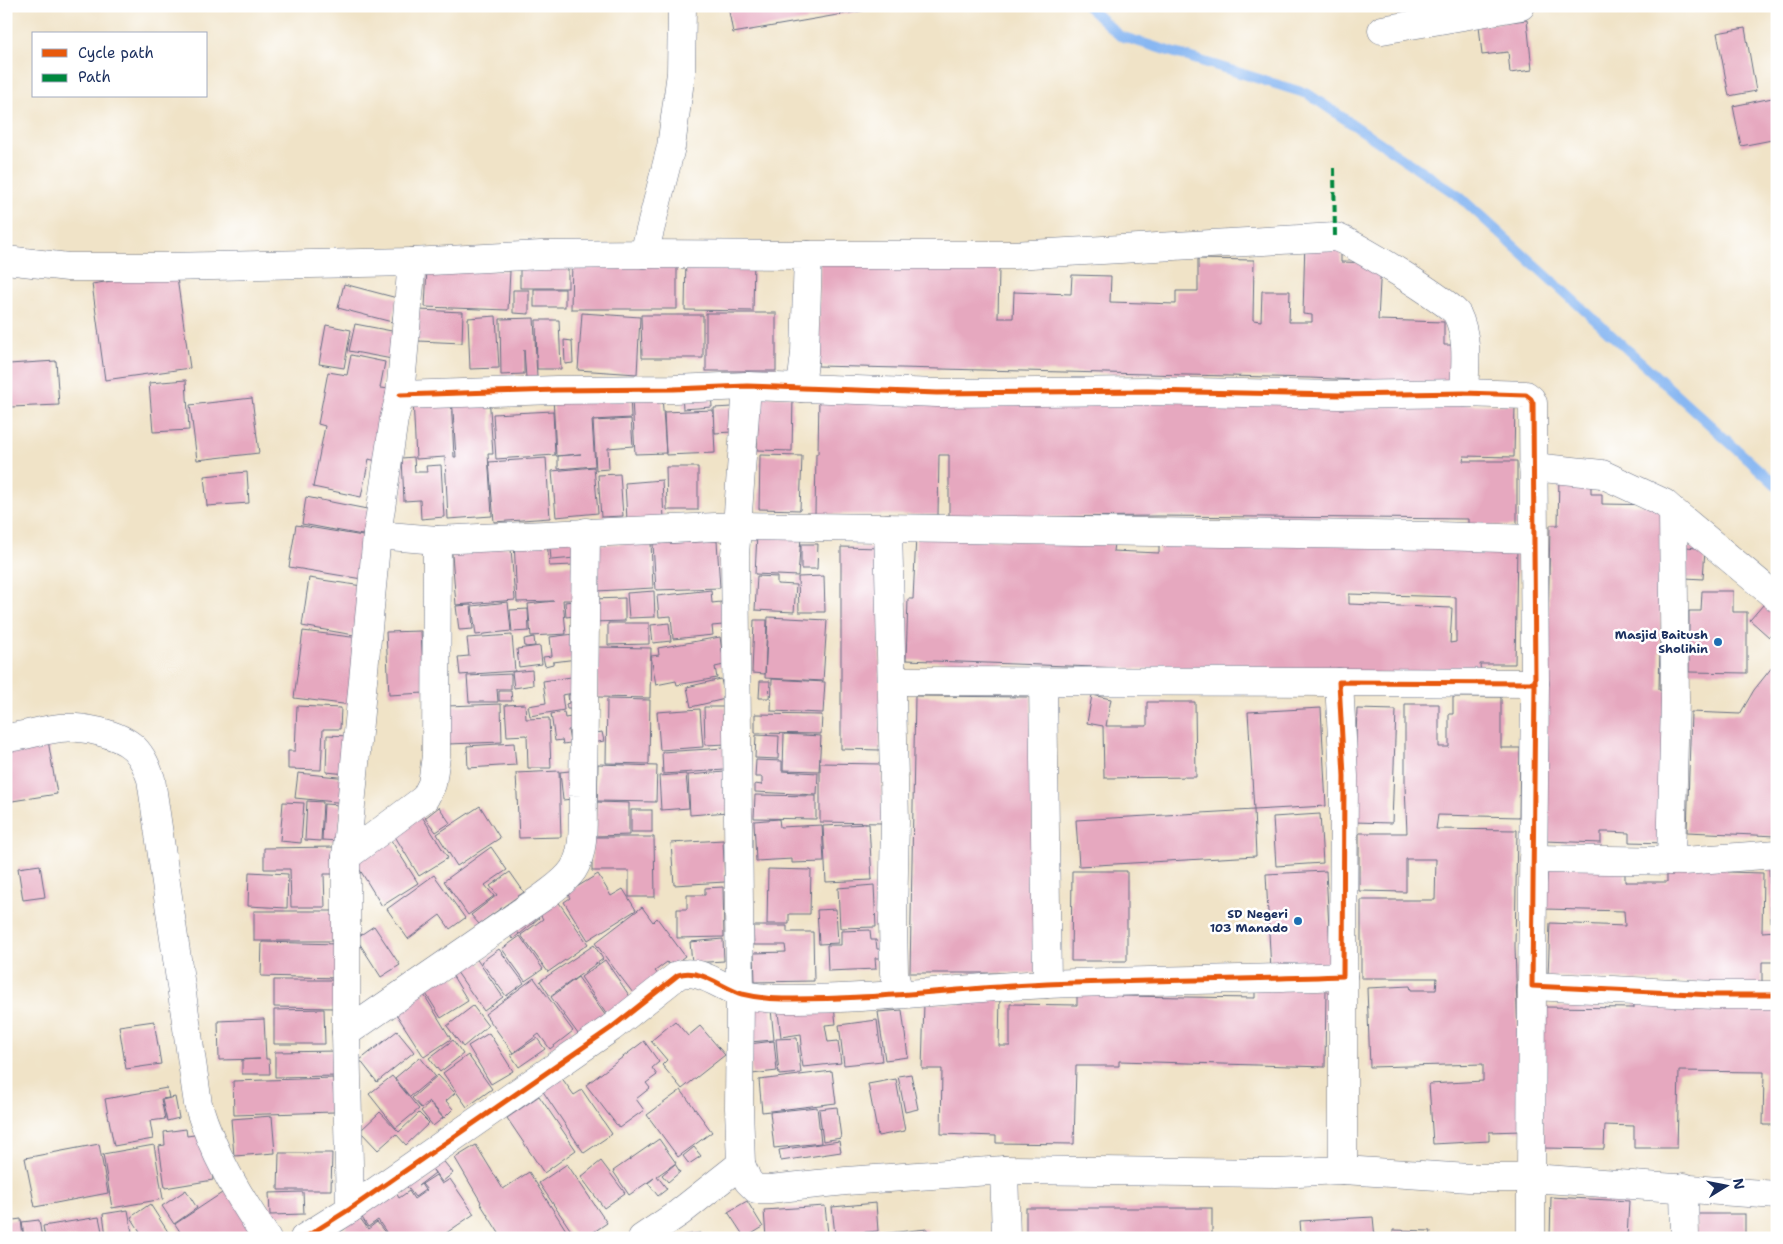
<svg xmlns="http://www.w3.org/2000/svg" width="1783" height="1244" viewBox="0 0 1783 1244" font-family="'Shantell Sans',sans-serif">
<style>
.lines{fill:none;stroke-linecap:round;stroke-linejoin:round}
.stream{stroke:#88b7f2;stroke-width:10}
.building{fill:#e6a8bf;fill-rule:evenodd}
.minor-casing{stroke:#666e83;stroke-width:29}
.minor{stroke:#fff;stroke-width:28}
.quiet{stroke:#00873e;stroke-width:4;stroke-dasharray:8 4;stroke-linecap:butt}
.cycleway-casing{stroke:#fff;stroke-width:8}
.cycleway{stroke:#e8590c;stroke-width:5}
.poi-dot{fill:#1f6fb2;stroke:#fff;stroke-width:2}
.labels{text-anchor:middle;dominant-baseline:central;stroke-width:5;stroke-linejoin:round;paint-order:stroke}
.poi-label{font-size:12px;font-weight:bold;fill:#1b2f5e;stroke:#fff;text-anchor:end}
</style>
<rect width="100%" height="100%" fill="#fff"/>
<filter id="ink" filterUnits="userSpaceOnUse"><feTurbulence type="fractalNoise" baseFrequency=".02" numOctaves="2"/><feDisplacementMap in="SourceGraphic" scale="10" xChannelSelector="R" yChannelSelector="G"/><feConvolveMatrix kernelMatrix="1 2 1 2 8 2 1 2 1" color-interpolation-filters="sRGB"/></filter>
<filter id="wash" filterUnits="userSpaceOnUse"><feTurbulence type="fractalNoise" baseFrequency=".0096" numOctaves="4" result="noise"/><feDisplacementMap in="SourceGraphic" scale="20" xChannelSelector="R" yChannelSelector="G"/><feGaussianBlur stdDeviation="1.12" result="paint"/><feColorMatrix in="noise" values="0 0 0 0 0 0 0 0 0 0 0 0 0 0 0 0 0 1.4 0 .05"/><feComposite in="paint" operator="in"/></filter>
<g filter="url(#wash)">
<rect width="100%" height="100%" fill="#f0e3c7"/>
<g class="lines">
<!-- stream -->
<path class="stream" d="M1087 6 1120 36 1308 94 1460 197 1777 486"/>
</g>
<g id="blocks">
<!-- building -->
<g class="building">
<path d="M728 6H883L884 7 733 33Z"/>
<path d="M1527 20 1532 70 1510 73 1508 52 1482 55 1479 25Z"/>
<path d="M1745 28 1756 91 1729 96 1717 33Z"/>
<path d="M1777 97V139L1741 146 1733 106Z"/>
<path d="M1305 239 1341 240V262L1381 263 1378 320 1444 322V345H1456L1454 384 1310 378 818 366 820 259 999 268 998 318H1013L1014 292 1071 294 1072 275 1111 276 1110 302 1176 304V291H1198V259L1254 260 1253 320 1261 321 1262 291H1290L1289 322H1312V315L1303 314Z"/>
<path d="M686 256 754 257 753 311 685 310Z"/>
<rect x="520" y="257" width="48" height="31"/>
<path d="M572 260 677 261V309H571Z"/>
<path d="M427 268 510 271 508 310 425 307Z"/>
<path d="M176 271 190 368 105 380 92 284Z"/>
<path d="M344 284 397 298 392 322 338 308Z"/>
<rect x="534" y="289" width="31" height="18"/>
<path d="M513 290H529V314L513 313Z"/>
<path d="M419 310 463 312 462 343 418 341Z"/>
<path d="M582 313 640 317 637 374 578 370Z"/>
<rect x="706" y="313" width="70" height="58"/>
<path d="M641 315H703V358H642Z"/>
<path d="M496 316 499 368 470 369 468 318Z"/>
<path d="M534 318 537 377 526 378 524 350V374L501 375 500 319Z"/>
<path d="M536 320H559L561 369H537Z"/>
<path d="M355 324 397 332 392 359 349 351Z"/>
<path d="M326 325 351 330 344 368 319 364Z"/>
<path d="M564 340 572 341 573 363 565 364Z"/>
<path d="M351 355 385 362 380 388 390 389 376 461 369 459 361 497 313 487 325 426 318 424 328 372 347 375Z"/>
<path d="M56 361 59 405 11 407 9 364Z"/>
<path d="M186 380 189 430 153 432 149 383Z"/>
<path d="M711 392 712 407 683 409 682 395Z"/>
<path d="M630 393 631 418 592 420 595 466 558 469V456L581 454 556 456 553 396Z"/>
<path d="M489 394 493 454H488L492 516 448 519 445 457 416 459 413 399 451 397 454 457H456L452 396Z"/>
<path d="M819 395 1515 405 1514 457 1464 456 1463 461H1517V526L1468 525V519L1159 516 949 518V455H939L938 515 815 514 816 454H818Z"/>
<path d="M662 396 666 453 635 454 632 398Z"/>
<path d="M759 396 793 397 792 451 757 450Z"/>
<path d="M252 398 259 453 197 460 190 405Z"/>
<path d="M732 407V432L715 433 714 408Z"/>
<path d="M713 410 715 453 666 455 664 412Z"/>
<path d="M553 411 555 455 496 459 493 414Z"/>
<path d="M631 419 633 446 608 448 609 469 596 470 593 421Z"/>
<path d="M760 455 802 456 800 510 759 509Z"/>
<path d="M414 457 415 472H427L426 466 441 465 444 517 421 519 420 500 404 501 402 458Z"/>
<path d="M546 458 550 518 494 522 489 462Z"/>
<path d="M594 467 598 513 556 517 552 471Z"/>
<path d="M666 467H698V510H667Z"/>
<path d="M247 472 249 503 207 506 204 476Z"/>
<path d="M620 474 623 516 601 517 598 475Z"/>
<path d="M1559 476H1591V494H1602V504L1663 505 1659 690 1669 691 1667 843 1629 842V833L1607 832H1601V843L1544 841 1550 525H1558Z"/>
<path d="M662 480 664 519 627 521 625 483Z"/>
<path d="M306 497 372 510 368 536 302 524Z"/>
<path d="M296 525 369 537 362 579 289 567Z"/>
<path d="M574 534 576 558 551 560 549 536Z"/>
<path d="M757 534 801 537 798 576 755 574Z"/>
<path d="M916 536 1114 544 1113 551 1159 553V538L1517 547 1515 664H1480L1481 676 1176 670 906 660 908 599H913ZM1349 594 1456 597V642L1450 643 1452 608 1349 604Z"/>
<path d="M547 539 549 566 574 565 576 600H563L566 634 531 636 528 604 554 601 517 602 514 541Z"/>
<path d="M717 541 720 588 656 590 653 544Z"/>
<path d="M451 542 511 548 515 600 456 605Z"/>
<path d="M651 542 653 588 597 591 594 545Z"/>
<path d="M801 544H818L817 569H801Z"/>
<path d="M841 547 880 548V750L841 749Z"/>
<path d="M1687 547 1705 549 1703 579 1685 578Z"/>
<path d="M757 576 777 577V584L796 585 794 612 755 610Z"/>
<path d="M824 576 825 612H799L798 577Z"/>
<path d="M309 578 362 586 354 635 302 626Z"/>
<path d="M711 590 712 603 721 602 723 625 712 626 713 635 673 639 671 616 659 617 657 596Z"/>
<path d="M654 591 655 617 629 618 627 593Z"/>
<path d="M1702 591H1733V612H1747V673L1689 672V611H1701Z"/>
<path d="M1770 597 1777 603V628L1769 637 1750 620Z"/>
<path d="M625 598V621L592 622 591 599Z"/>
<path d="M582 600 583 615 566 617 565 602Z"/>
<path d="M508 602 511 631 476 635 472 606Z"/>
<path d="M471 605 473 629 459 630 456 606Z"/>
<path d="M528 609 529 631 512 632 510 610Z"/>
<path d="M768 617 827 620 823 681 765 678Z"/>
<path d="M754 620H767L765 674 752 673Z"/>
<path d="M608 623H649V644L608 645Z"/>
<path d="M669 623 671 641 653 643 651 625Z"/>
<path d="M303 631 359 638 351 705 294 698Z"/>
<path d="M421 631 424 693 389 695 386 632Z"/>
<path d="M574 634 577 659 553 662V664L545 666 543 657 552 656 550 637Z"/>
<path d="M512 635 515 671 460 675 458 657 469 656 467 638Z"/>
<path d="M534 637 535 646 525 647 524 639Z"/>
<path d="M720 637 724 665 715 667 717 678 677 685 676 681 656 685 651 656 659 655 658 648Z"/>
<path d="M540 646 542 664 519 667 517 649Z"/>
<path d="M598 647 651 648 650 698 597 697Z"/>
<path d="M1777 661V836L1687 832 1691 712 1740 714 1754 690Z"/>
<path d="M532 670 533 685 514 688 512 672Z"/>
<path d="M511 674V689H497L498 702H469L467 676Z"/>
<path d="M571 677 574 693 562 695 564 710 530 716 528 706 546 703 543 681Z"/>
<path d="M721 679 725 699 691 707 687 687Z"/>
<path d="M772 679 825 682 823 713 771 711Z"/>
<path d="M760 681H770L769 698H759Z"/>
<path d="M499 691H511L512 701H499Z"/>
<path d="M575 694 580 728 568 730 570 743 563 744 562 740 555 741 551 714 564 712 565 718 571 717 570 709H567L566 704 569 703 568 695Z"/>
<path d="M1092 695 1111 699 1106 726H1147V702H1195L1196 777 1104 778 1103 726 1087 723Z"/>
<path d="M915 696 1031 697 1036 973H910Z"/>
<path d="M1453 697H1501V748H1520L1519 817 1438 815 1436 829 1517 830 1515 946 1521 1131 1489 1132V1141L1433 1144 1429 1084 1483 1081V1064L1370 1067 1367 988 1410 986 1411 990H1436L1437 978H1361V900H1435L1436 859H1406V892L1359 891V833H1407L1405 786V704H1439V747H1449V714H1453Z"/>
<path d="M607 699 650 700 649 764 606 763Z"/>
<path d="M501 704 502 742 448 744 447 706Z"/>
<path d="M525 704 526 719 549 718 551 768H528L527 735 507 736 505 705Z"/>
<path d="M297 706 341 708 340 729H323L321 770 288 769V751H295Z"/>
<path d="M704 707H726L727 744 705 745Z"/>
<path d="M1321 708 1326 806 1254 810 1248 712Z"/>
<path d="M700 709 703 747 660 750 657 712Z"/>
<path d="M1357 709 1396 710 1392 823 1353 822Z"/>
<path d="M755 714 822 715 821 734 755 733Z"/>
<path d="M602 732 604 741 593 743 591 734Z"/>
<path d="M784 734 821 736 819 771 783 770Z"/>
<path d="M327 735 348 736 347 774 326 772Z"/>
<path d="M756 735 779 736 778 759 755 758Z"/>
<path d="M48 740 57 794 6 802V747Z"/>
<path d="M514 743 516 765 468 768 467 746Z"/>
<path d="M724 748 725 770 663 774 662 752Z"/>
<path d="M756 760 782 761V771L818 773 817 795 755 792V784L762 785V777H755Z"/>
<path d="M820 763 882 764V823L820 822Z"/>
<path d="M598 764 657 766 656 802 597 801Z"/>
<path d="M579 770 582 798 563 800 560 772Z"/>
<path d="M559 771 561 837 519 838 516 773Z"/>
<path d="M725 772 728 812 690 815 688 775Z"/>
<path d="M298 773 348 778 346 803 295 798Z"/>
<path d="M686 774 689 808 661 810 659 776Z"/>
<path d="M755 795 816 796V819L754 818Z"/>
<path d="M307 801 323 802 321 841 305 840Z"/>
<path d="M283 802 304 803 301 843 280 841Z"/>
<path d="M597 802 629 803V835L596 836Z"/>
<path d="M324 804 341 805 339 841 322 840Z"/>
<path d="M480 806 500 838 457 866 437 834Z"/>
<path d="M439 807 450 823 436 832 425 818Z"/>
<rect x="631" y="810" width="21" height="22"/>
<path d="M1254 810 1256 856 1079 866 1076 820Z"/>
<path d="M1320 814 1323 863 1276 866 1273 817Z"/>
<path d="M421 815 448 858 419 876 393 833Z"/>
<path d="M779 819 780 827 822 825 824 862 792 863V859L756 861 754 821Z"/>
<path d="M869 824 872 880 826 882 823 826Z"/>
<path d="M387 834 418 883 382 906 352 857Z"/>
<path d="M592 837H654L655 897H629V871H592Z"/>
<path d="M723 840 725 882 674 885 671 843Z"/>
<path d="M335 847 336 874H324L325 907H291L290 869H264V848Z"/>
<path d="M491 847 507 870 485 885 494 896 468 915 444 881Z"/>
<path d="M1548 861 1625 872V882H1667V863L1728 864V872L1763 873 1762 932 1777 931V962H1762V985L1548 976 1550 923 1625 926 1624 911 1545 909Z"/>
<path d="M1777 863V922H1771L1769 864Z"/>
<path d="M40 865 45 897 23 900 18 868Z"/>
<path d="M768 869 811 870 810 914H789V924H767Z"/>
<path d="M1072 871H1127V961H1071Z"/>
<path d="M1326 871 1331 968 1271 971 1266 874Z"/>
<path d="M249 872 288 874 287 908 248 906Z"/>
<path d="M510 872 524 892 479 924 471 915 497 895 490 886Z"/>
<path d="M598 874 611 896 623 889 636 910 588 940 564 902 570 898 567 893Z"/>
<path d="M434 875 465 918 450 929 440 915 408 939 387 909Z"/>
<path d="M874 885 876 927 840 928 838 888Z"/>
<path d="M723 887 724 937 677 938V909H687V895H705V888Z"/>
<path d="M555 897 588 944 548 972 521 935 543 919 537 910Z"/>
<path d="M642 907 653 922 657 918 685 956 671 967 667 962 655 971 661 978 636 997 595 943Z"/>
<path d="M532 909 539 918 520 934 518 933 519 934 513 939 505 929Z"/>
<path d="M836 909 838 943 819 944 817 910Z"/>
<rect x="254" y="911" width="79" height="30"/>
<path d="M374 926 400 965 381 977 356 938Z"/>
<path d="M753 926H787V932H813L814 981 755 982 754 953 786 952 785 945H754Z"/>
<path d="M870 930 871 940H876L877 949H881V958H875L876 969 828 971 827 945H841V931Z"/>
<path d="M520 936 543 969 525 981 502 949Z"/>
<path d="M723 939 724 961 692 963 690 942Z"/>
<path d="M262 942 337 944V978L261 976Z"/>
<path d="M594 945 603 959 550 996 540 981Z"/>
<path d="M499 949 524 983 506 996 481 962Z"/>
<path d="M471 951 503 997 484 1011 452 965Z"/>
<path d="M605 960 633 1001 609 1018 581 977Z"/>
<path d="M448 968 468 1001 441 1018 420 984Z"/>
<path d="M578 977 608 1019 581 1038 551 997Z"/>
<path d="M534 978 573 1031 550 1049 539 1034 513 1053 485 1014Z"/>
<path d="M274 980H335L334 1008 274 1007Z"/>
<path d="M420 988 451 1039 424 1057 391 1006Z"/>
<path d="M1255 988 1326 989 1325 1067 1119 1061V1066H1076L1074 1144 996 1143V1136L941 1134 942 1069H922L924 1003 963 1004V994L1000 995 999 1046H1010V1004L1077 1005V989L1120 990V996L1255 998Z"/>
<path d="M833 998 836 1024 825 1025 828 1042 838 1041 841 1063 803 1067 800 1045H802L801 1034 781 1037 777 1004Z"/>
<path d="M770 999 774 1040 749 1042 745 1000Z"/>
<path d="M1634 1003 1777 1004V1125H1763L1764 1072 1679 1071 1677 1148H1634V1126L1605 1125 1604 1149 1543 1148 1541 1007 1634 1008Z"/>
<path d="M473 1006 488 1026 463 1047 447 1026Z"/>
<path d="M324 1009 325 1044H274V1010Z"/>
<path d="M902 1010 908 1057 885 1060 878 1012Z"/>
<path d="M264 1019 266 1059H269L270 1074H242V1060L260 1059 219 1060 218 1021Z"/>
<path d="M877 1020 882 1061 844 1065 839 1025Z"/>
<path d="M154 1021 161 1064 126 1069 119 1026Z"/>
<path d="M675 1021 688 1036 700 1026 725 1055 682 1089 662 1065 667 1060 651 1041Z"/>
<path d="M397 1031 414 1052 377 1082 360 1060Z"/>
<path d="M489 1033 513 1071 491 1084 468 1046Z"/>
<path d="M537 1038 545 1049 519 1067 511 1055Z"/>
<path d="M797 1038 801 1073 779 1075 776 1039Z"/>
<path d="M453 1040 463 1054 440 1072 429 1058Z"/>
<path d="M644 1041 659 1062 652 1068 657 1075 646 1083 650 1088 636 1099 644 1110 619 1128 586 1085Z"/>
<path d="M774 1041 777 1071 752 1074 749 1044Z"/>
<path d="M337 1051 338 1076 275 1077V1052Z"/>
<path d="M468 1055 492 1089 467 1107 443 1073Z"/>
<path d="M420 1057 435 1076 410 1097 395 1078Z"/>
<path d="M832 1071 836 1103 762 1112 759 1080Z"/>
<path d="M911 1074 918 1109 905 1112 898 1076Z"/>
<path d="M438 1075 455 1093 446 1101 453 1109 444 1118 429 1101 421 1108 412 1098Z"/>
<path d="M392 1076 419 1109 396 1128 369 1094Z"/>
<path d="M561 1077 574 1095 582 1090 612 1134 584 1153 542 1090Z"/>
<path d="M333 1078 334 1112 234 1115 233 1081Z"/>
<path d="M896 1079 905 1131 878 1136 868 1084Z"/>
<path d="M167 1088 169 1098 161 1099 165 1119 150 1121 153 1139 114 1146 105 1099Z"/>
<path d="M681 1090 712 1132 678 1157 647 1115Z"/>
<path d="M539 1096 576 1150 544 1173 507 1118Z"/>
<path d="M175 1097 179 1118 167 1121 162 1100Z"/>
<path d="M430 1103 443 1118 433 1126 421 1111Z"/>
<path d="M817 1107 821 1143 774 1148 770 1112Z"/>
<path d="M837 1107 841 1138 823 1141 819 1109Z"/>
<path d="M380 1112 399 1132 419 1113 429 1123 406 1145 396 1134 378 1150 360 1131Z"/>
<path d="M272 1116 275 1153 234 1156 231 1119Z"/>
<path d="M186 1129 187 1136 201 1134 210 1156 213 1180 165 1188 159 1146 165 1145 164 1132Z"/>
<path d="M659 1139 676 1163 657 1176 667 1189 658 1196 648 1183 654 1178 629 1195 613 1171Z"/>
<path d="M839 1141 841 1152 781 1161 779 1150Z"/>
<path d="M99 1144 108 1193 35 1207 25 1158Z"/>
<path d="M154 1145 163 1199 112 1208 103 1154Z"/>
<path d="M476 1145 503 1189 529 1172 571 1238H502L480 1203 481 1202 455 1158Z"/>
<path d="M694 1147 701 1156 689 1164 683 1156Z"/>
<path d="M279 1153H332L331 1190H278Z"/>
<path d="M437 1153 453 1173 442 1182 433 1170 435 1173 418 1186 421 1184 425 1190 415 1197 402 1180Z"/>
<path d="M601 1161 625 1193 604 1208 581 1177Z"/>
<path d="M567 1164 607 1223 585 1238H576L539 1183Z"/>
<path d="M675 1164 680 1172 668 1182 662 1175Z"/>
<path d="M436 1175 442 1184 450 1179 474 1214 439 1238H390L378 1220 368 1227 356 1208 391 1184 399 1198 409 1191 414 1199 427 1190 422 1184Z"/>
<path d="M228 1189 260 1238H184L175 1224Z"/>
<path d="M186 1190 197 1208 174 1224 162 1206Z"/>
<path d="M303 1192 304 1214 270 1215 269 1193Z"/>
<path d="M1551 1197 1629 1201 1627 1238H1550Z"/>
<path d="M747 1201 763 1227 745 1238 728 1212Z"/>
<path d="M876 1203 878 1231 835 1235 832 1207Z"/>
<path d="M150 1204 172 1238H144L131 1217Z"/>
<path d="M825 1206 828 1234 766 1238 764 1210Z"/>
<rect x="1026" y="1208" width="186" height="30"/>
<path d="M128 1210 132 1232 106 1236 103 1214Z"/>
<path d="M357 1214 368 1229 377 1222 389 1238H317L333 1228 337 1235 347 1227 344 1223Z"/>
<rect x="1696" y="1214" width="49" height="24"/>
<path d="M99 1217 103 1236 92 1238H45L43 1226Z"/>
<path d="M1373 1217 1375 1238H1273L1272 1235 1301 1234 1300 1221Z"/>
<path d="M21 1219 23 1238H6V1221Z"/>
<path d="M39 1220 42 1238H24L22 1222Z"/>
<path d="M927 1229 928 1238H879L878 1234Z"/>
<path d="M1393 1230 1431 1231 1430 1238H1393Z"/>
<path d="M700 1233 701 1238H678V1236Z"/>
<path d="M873 1234 874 1238H847V1236Z"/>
</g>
</g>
</g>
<g filter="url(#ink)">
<use href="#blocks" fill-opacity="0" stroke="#666e83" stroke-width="1"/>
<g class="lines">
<!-- minor casing -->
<g class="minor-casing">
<g id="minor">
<path d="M1382 30 1521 6"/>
<path d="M644 254 808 255 805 353 801 388"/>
<path d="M808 255H1013L1335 237C1352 242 1450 302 1457 314 1469 338 1465 367 1464 393"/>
<path d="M6 260 68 267H166L412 262"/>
<path d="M400 395 556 390 674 389 747 386 937 393 1147 391 1339 395 1464 393 1526 395 1531 399 1533 403 1535 683 1532 986 1714 995H1777"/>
<path d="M1533 467 1602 474 1664 503 1673 511 1675 700 1671 861"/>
<path d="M1673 511 1777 598"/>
<path d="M888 528 895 821 893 922 894 973 899 994"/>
<path d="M377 535 437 540 737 526 1438 536 1533 539"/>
<path d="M892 681 1339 682"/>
<path d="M1043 682 1047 984"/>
<path d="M6 738C24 736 42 730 60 728 82 726 118 733 134 748 143 757 147 768 151 779L198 1104C213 1154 238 1195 267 1238"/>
<path d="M346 857 425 798 432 784 436 756 437 540"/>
<path d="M1533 859 1684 861 1777 854"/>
<path d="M1343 976V1170L1469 1178H1531V1238"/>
<path d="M1532 986 1531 1178 1777 1195"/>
<path d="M346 1033 543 897C553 889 565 882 573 870 586 850 582 819 583 796L586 532"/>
<path d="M741 1164 748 1181 756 1189H770L846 1181 1004 1170 1006 1238"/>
<path d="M1004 1170 1276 1173 1343 1170"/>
<path d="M1684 1187 1685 1238"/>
<path d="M350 1209 346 1033V857L377 535 394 419 400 395 412 262 541 255 644 254 671 147 681 73 682 6"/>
<path d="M304 1238 350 1209 611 1028 678 975C699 967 722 988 742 994 754 997 769 999 783 999 871 1000 959 988 1047 984 1146 980 1244 980 1343 976L1344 776 1339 682 1535 683"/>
<path d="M642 1238 679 1213 741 1164 739 1108 740 993 735 555 747 386"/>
</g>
</g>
<!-- minor -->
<use href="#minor" class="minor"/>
<!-- quiet -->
<path class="quiet" d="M1334 168 1335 237"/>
<!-- cycleway casing -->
<g class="cycleway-casing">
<g id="cycleway">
<path d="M400 395 556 390 674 389 747 386 937 393 1147 391 1339 395 1464 393 1526 395 1531 399 1533 403 1535 683 1532 986 1714 995H1777"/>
<path d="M304 1238 350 1209 611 1028 678 975C699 967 722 988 742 994 754 997 769 999 783 999 871 1000 959 988 1047 984 1146 980 1244 980 1343 976L1344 776 1339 682 1535 683"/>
</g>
</g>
<!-- cycleway -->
<use href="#cycleway" class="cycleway"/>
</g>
</g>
<!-- markers -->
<g class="poi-dot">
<circle cx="1718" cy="642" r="5"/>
<circle cx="1298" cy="921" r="5"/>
</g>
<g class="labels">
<!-- poi labels -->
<g class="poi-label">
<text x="1708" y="635">Masjid Baitush<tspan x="1708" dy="14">Sholihin</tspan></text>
<text x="1288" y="914">SD Negeri<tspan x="1288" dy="14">103 Manado</tspan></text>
</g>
</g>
<!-- margin -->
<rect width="1783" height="1244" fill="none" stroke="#fff" stroke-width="25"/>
<!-- legend -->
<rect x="32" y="32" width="175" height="65" fill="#ffffff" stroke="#a4acbf"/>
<rect x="42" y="49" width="25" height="8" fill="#e8590c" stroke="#a4acbf"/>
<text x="78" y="58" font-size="15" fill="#1b2f5e">Cycle path</text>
<rect x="42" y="74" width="25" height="8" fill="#00873e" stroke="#a4acbf"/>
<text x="78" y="82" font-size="15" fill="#1b2f5e">Path</text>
<!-- north arrow -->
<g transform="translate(1726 1186) rotate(80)" stroke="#ffffff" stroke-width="4" paint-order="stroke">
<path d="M0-4L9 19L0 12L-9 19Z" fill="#1b2f5e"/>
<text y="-8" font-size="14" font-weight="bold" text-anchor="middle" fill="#1b2f5e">N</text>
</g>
</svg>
